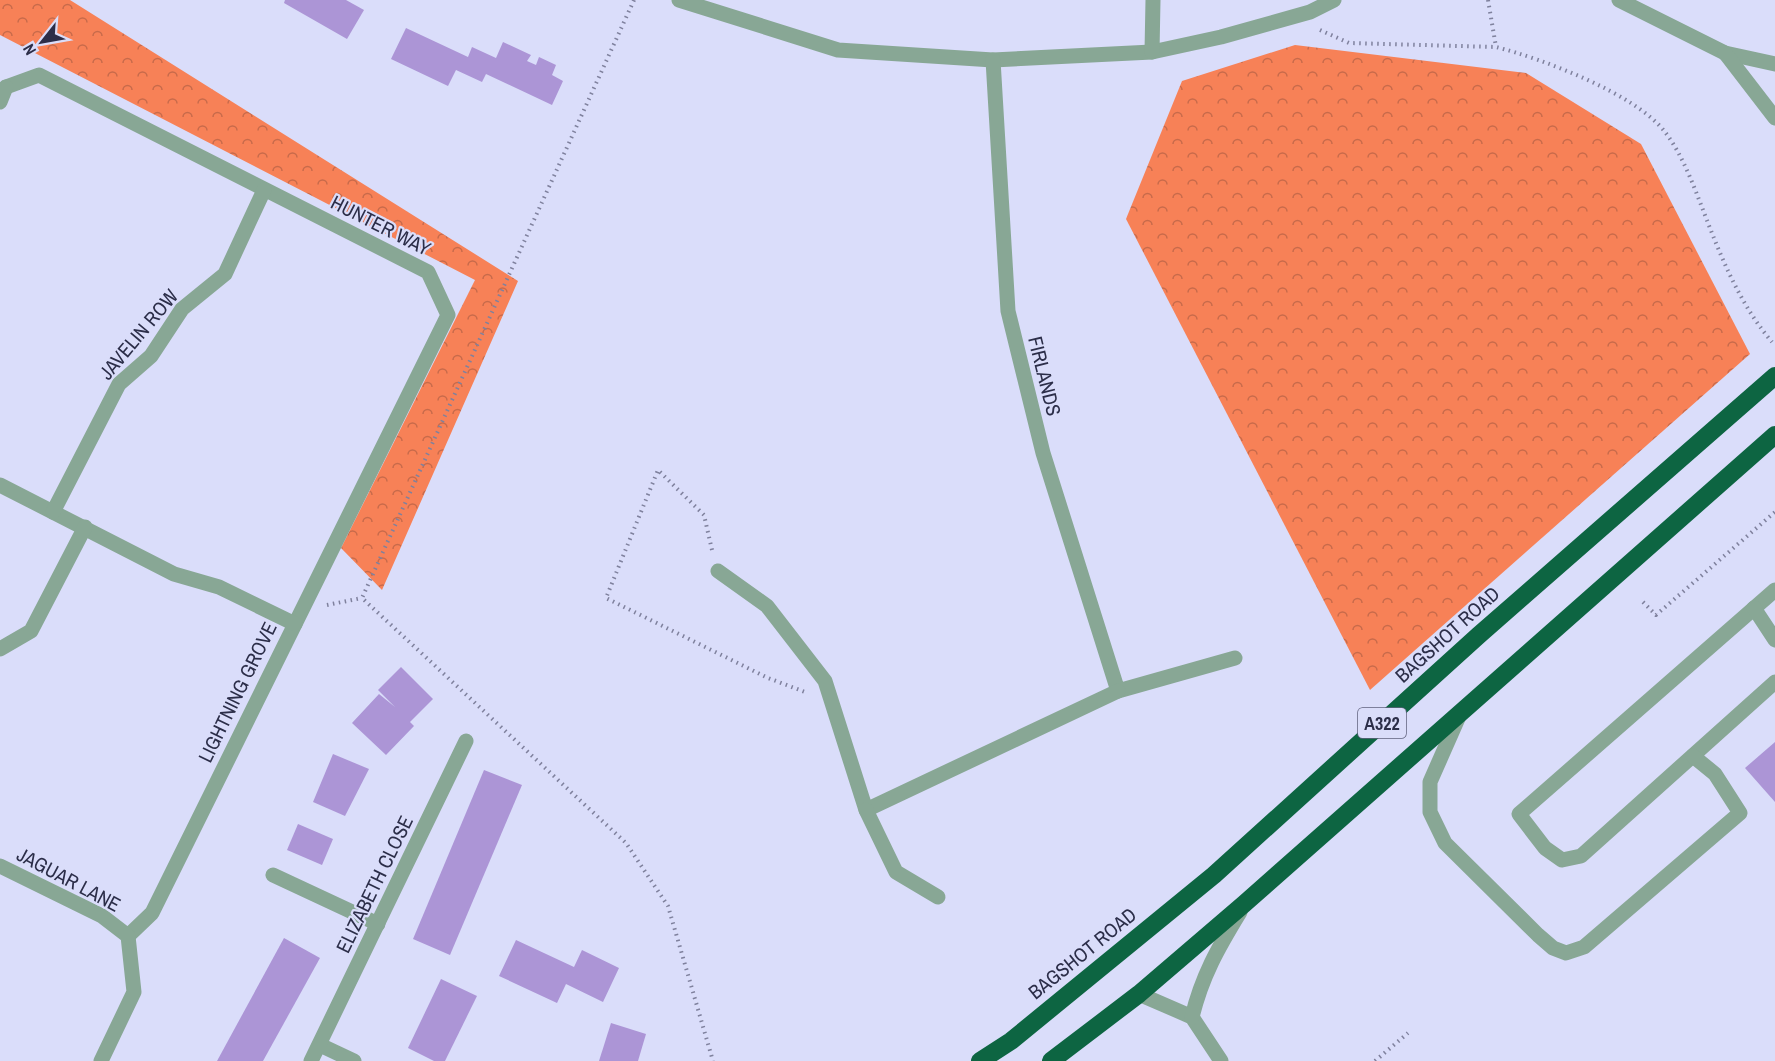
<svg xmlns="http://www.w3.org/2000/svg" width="1775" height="1061" viewBox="0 0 1775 1061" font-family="'Archivo Narrow',sans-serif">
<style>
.forest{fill:url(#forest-crowns)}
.building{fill:#ac95d6}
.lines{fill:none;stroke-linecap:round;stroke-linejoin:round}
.path{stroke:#7f819d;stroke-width:4;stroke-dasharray:1.5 4.5;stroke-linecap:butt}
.minor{stroke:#88a795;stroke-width:15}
.highway{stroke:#0d6542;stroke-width:18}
.labels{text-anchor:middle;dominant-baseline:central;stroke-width:4.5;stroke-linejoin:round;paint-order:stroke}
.shield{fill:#daddfa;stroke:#60627e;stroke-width:1.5}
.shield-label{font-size:18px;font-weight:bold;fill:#2c2e49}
.street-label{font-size:20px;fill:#2c2e49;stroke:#daddfa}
</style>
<defs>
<pattern id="forest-crowns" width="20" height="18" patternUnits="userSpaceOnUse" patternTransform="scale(1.5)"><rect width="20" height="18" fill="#f78157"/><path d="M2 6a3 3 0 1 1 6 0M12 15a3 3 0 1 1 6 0" fill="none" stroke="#c86a4a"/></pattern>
</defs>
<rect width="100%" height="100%" fill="#daddfa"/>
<!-- forest -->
<g class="forest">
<path d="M0 0H70L518 281 382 590 341 548 475 280 0 35Z"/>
<path d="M1295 45 1526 73 1641 144 1750 354 1370 690 1126 219 1182 81Z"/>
</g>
<!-- building -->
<g class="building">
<path d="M285 0H346L364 10 347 39 284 3Z"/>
<path d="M406 28 468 57 472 47 496 58 503 42 531 55 527 61 536 65 539 57 556 65 552 75 563 81 552 105 486 74 482 82 456 70 448 86 391 59Z"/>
<path d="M401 667 433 699 410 722 414 726 386 755 352 723 379 694 395 707 378 690Z"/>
<path d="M1775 742V802L1745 768Z"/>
<path d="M333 754 369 769 345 816 313 802Z"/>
<path d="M484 770 522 785 450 955 413 939Z"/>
<path d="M298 824 333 839 322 865 287 850Z"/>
<path d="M284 938 320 958 263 1061H217Z"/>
<path d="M516 940 574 967 582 950 619 968 603 1002 566 984 557 1003 499 976Z"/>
<path d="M441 979 477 996 445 1061H434L408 1048Z"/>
<path d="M611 1023 646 1034 638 1061H599Z"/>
</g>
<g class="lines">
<!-- path -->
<g class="path">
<path d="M634 0 362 598 626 843 668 906 713 1061"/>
<path d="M1488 0 1496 47"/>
<path d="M1320 30 1349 43 1496 47C1543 59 1636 94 1665 132 1682 154 1693 184 1703 210 1721 257 1739 303 1772 342"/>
<path d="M712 550 704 515 658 470 606 598 768 678 805 692"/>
<path d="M1643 602 1656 615 1775 512"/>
<path d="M327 605 362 598"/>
<path d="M1375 1061 1408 1033"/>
</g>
<!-- minor -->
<g class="minor">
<path d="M679 0 838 50 993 60 1152 52 1221 37 1310 12 1334 0"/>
<path d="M1619 0 1725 53 1775 64"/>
<path d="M1152 52 1153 0"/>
<path d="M1725 53 1775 118"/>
<path d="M993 60 1008 311 1043 453 1118 691 1235 658"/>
<path d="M6 87 39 75 428 272 448 315 152 913 128 936"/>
<path d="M0 102 6 87"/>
<path d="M0 485 174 574 219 587 295 624"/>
<path d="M53 512 119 384 151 356 182 309 225 274 264 190"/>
<path d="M718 571 767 606 825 681 866 810 1118 691"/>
<path d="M1775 590 1519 814 1545 848 1562 860 1581 856 1775 682"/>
<path d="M1754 608 1775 640"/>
<path d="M0 649 31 631 85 527"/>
<path d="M1460 714 1430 782V812L1445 843 1538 935 1553 948 1566 953 1584 947 1740 813 1715 774 1693 756"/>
<path d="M866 810 896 872 938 897"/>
<path d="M0 866 102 916 128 936 134 992 101 1061"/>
<path d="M273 875 378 924"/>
<path d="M1139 994 1192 1017 1221 1061"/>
<path d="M1192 1017C1202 976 1218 948 1240 912"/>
<path d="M320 1045 354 1061"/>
<path d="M311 1061 466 741"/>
</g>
<!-- highway -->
<g class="highway">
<path d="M980 1061 1011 1041 1214 875 1479 635 1775 376"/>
<path d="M1051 1061 1139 994 1244 904 1775 435"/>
</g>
</g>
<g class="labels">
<!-- shield labels -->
<rect class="shield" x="1358" y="708" width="48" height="30" rx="4.5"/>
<g class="shield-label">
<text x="1382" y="723">A322</text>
</g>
<!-- street labels -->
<g class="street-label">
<text transform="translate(381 225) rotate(27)">HUNTER WAY</text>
<text transform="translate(138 334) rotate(-50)">JAVELIN ROW</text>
<text transform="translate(1045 376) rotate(76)">FIRLANDS</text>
<text transform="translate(1447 634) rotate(-42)">BAGSHOT ROAD</text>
<text transform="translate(237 692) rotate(-64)">LIGHTNING GROVE</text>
<text transform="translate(69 879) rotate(28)">JAGUAR LANE</text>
<text transform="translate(374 884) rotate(-64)">ELIZABETH CLOSE</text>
<text transform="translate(1082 953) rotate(-39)">BAGSHOT ROAD</text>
</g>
</g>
<!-- north arrow -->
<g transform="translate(42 42) rotate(239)" stroke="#daddfa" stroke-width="4.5" paint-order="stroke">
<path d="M0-4.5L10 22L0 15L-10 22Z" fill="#2c2e49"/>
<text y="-9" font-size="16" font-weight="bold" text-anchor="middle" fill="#2c2e49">N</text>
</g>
</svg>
